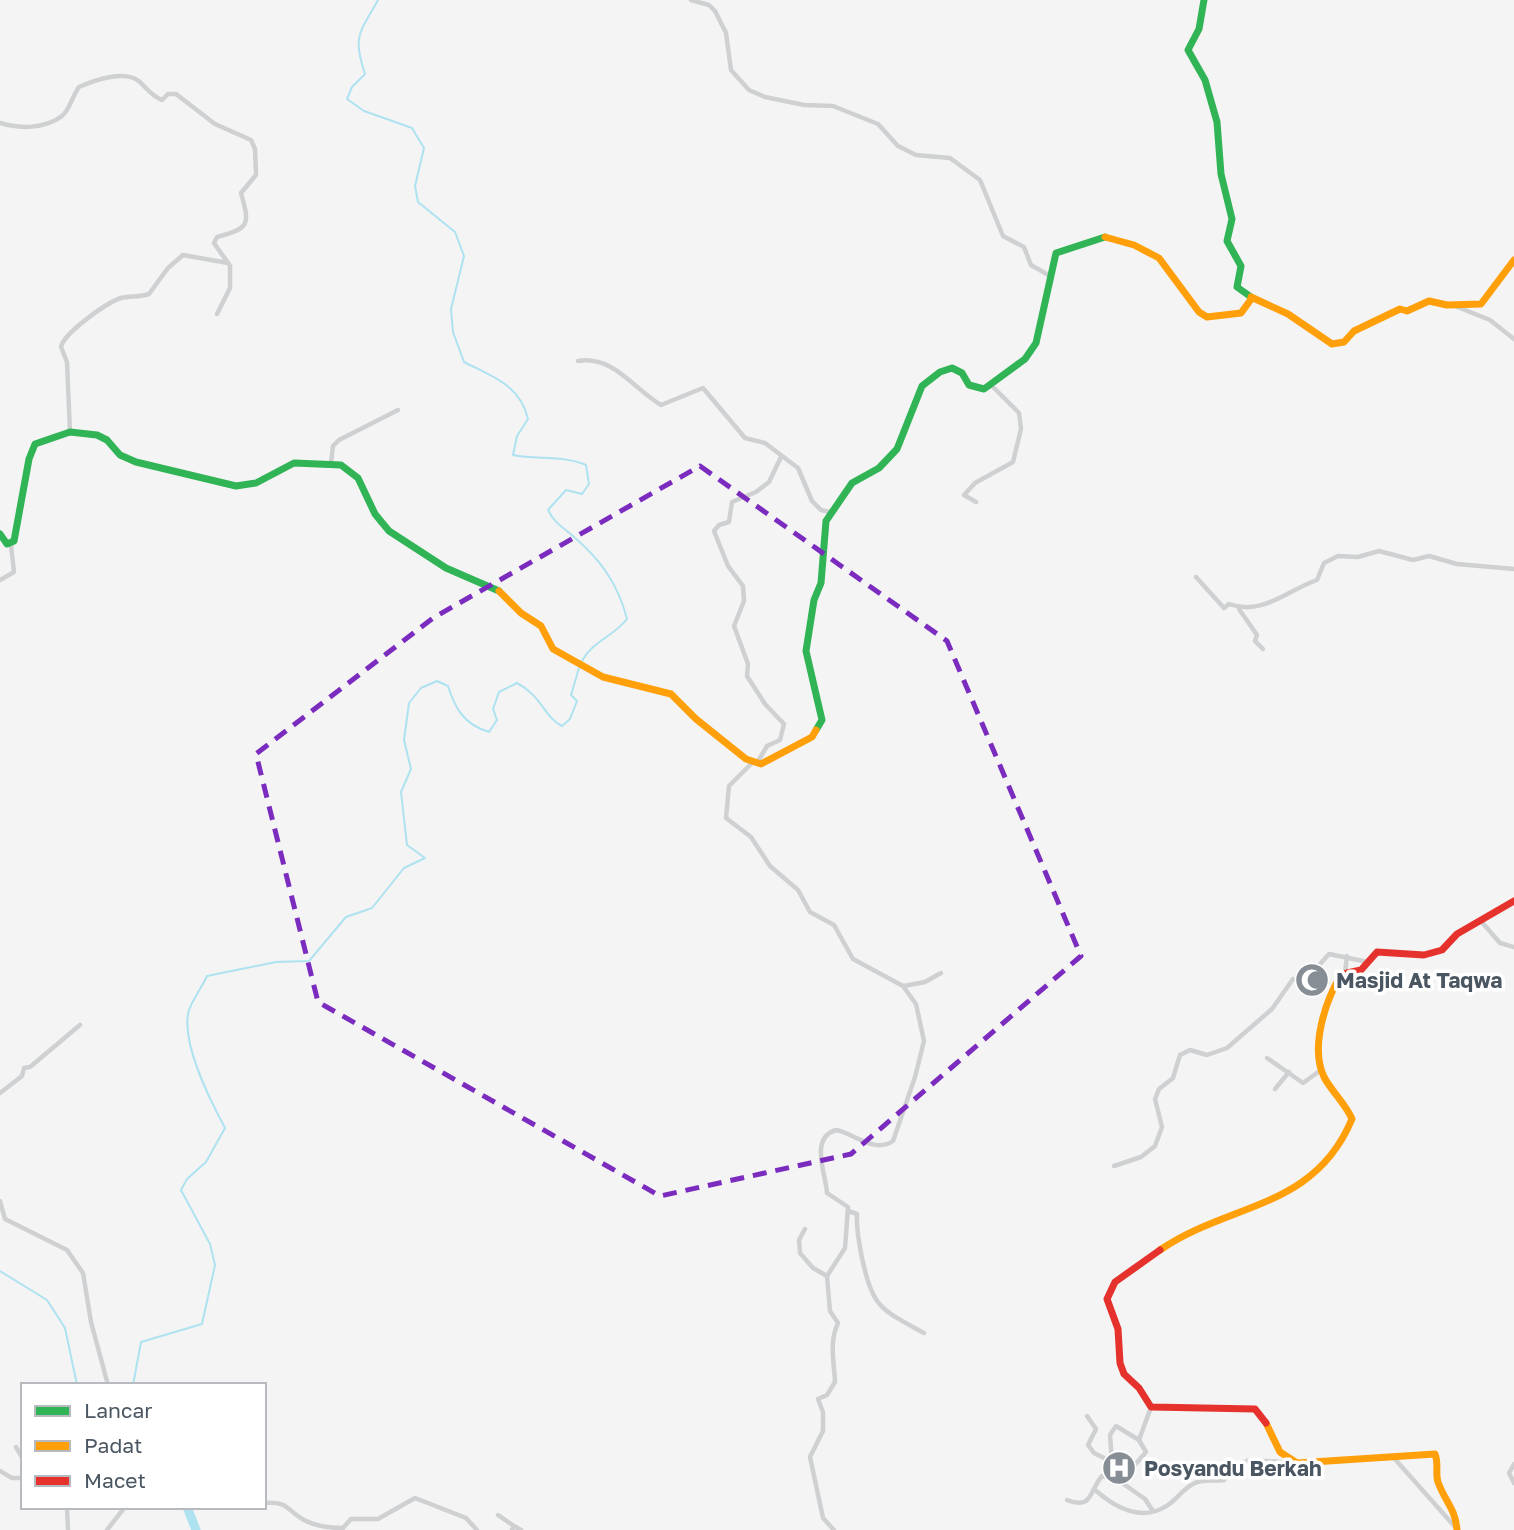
<svg xmlns="http://www.w3.org/2000/svg" width="1514" height="1530" viewBox="0 0 1514 1530" font-family="'Golos Text',sans-serif">
<style>
.lines{fill:none;stroke-linecap:round;stroke-linejoin:round}
.stream{stroke:#aee2f0;stroke-width:2}
.river{stroke:#aee2f0;stroke-width:9}
.street{stroke:#ced0d2;stroke-width:4.5}
.fast{stroke:#30b455;stroke-width:7}
.slow{stroke:#ff9f0a;stroke-width:7}
.jam{stroke:#e5322d;stroke-width:7}
.marked{fill:none;stroke:#7b2cbf;stroke-width:5;stroke-dasharray:14 9;stroke-linejoin:round}
.labels{text-anchor:middle;dominant-baseline:central;stroke-width:7;stroke-linejoin:round;paint-order:stroke}
.poi-label{font-size:21px;font-weight:bold;fill:#4a5661;stroke:#fff;text-anchor:start}
</style>
<rect width="100%" height="100%" fill="#f4f4f4"/>
<g class="lines">
<!-- stream -->
<g class="stream">
<path d="M378 0C360 33 352 35 365 74L352 87 347 99 364 111 412 128 424 148 415 186 418 202 455 232 464 256 451 309 453 332 464 362C493 377 520 385 528 419L517 436 513 455C538 460 563 455 586 465L589 484 582 494 566 490 548 510C555 524 563 527 574 537 601 560 618 584 627 619 613 637 592 641 581 663"/>
<path d="M0 1271 47 1300 65 1328 77 1385"/>
<path d="M133 1385 141 1342 202 1324 215 1265 210 1244 181 1190 187 1179 206 1162 225 1128C210 1100 180 1042 189 1010 193 999 202 987 207 976L276 962 309 961 346 917 372 908 404 868 425 858 407 845 401 792 411 769 404 740 409 703 421 688 437 681 448 686C455 709 465 725 489 732L497 720 493 709 499 692 517 683C542 696 544 717 562 726L570 719 577 701 571 695 579 668"/>
</g>
<!-- river -->
<path class="river" d="M187 1507 196 1530"/>
<!-- street -->
<g class="street">
<path d="M691 0 709 5 715 11 726 33 731 70 749 90 765 97 804 105 833 106 878 124 898 146 916 155 950 158 980 180 1003 236 1024 247 1031 265 1050 276"/>
<path d="M0 123C19 129 45 129 62 116 69 111 73 95 79 87 95 80 126 69 140 82 147 89 153 97 162 100L168 94H176L215 124 251 140 255 149 256 175 241 193C250 225 250 228 217 237L214 243 228 263"/>
<path d="M1455 306 1490 320 1514 339"/>
<path d="M578 361C612 354 635 390 661 405L703 388 745 438 765 443 798 468 812 501 821 510 830 512"/>
<path d="M70 432 67 362 61 347C64 333 106 303 121 298 130 296 140 297 149 294L168 268 183 255 228 263 230 266V288L217 314"/>
<path d="M331 463 333 446 339 440 398 410"/>
<path d="M976 502 964 495 975 483 1013 462 1021 429 1019 413 991 385"/>
<path d="M1196 577 1224 608 1229 604C1262 616 1286 591 1317 580L1324 563 1338 556 1358 557 1379 551 1413 560 1429 556 1457 564 1514 569"/>
<path d="M0 580 14 572 11 545"/>
<path d="M1239 609 1257 635 1255 641 1263 649"/>
<path d="M752 763 729 786 726 818 751 837 770 866 798 890 810 912 834 925 853 959 903 986 916 1004 924 1041 915 1077 893 1141C874 1154 854 1133 836 1130 809 1138 826 1174 827 1193L848 1207 845 1248 827 1276 830 1311 838 1323C829 1342 834 1361 835 1382L827 1395 818 1399 823 1412V1431L810 1457 823 1518 834 1530"/>
<path d="M757 763 767 746 780 740 784 724 765 704 747 676 748 664 734 626 744 601 743 586 728 566 714 531 719 525 729 522 732 502 756 492 769 482 781 457"/>
<path d="M1480 920 1500 943 1514 947"/>
<path d="M1345 973 1347 956"/>
<path d="M904 986 925 982 941 973"/>
<path d="M1267 1058 1303 1083 1321 1070"/>
<path d="M1275 1089 1289 1072"/>
<path d="M0 1093 22 1076 24 1068 30 1067 80 1025"/>
<path d="M1114 1166 1141 1157 1155 1146 1162 1127 1155 1099 1159 1089 1173 1078 1180 1055 1190 1050 1207 1055 1227 1048 1272 1009 1293 979 1304 982 1329 954 1368 962"/>
<path d="M0 1201 5 1219 67 1250 83 1273 91 1322 108 1385"/>
<path d="M848 1211 857 1214C856 1229 859 1243 862 1258 873 1308 880 1309 924 1333"/>
<path d="M805 1229 799 1240 800 1253 813 1268 827 1276"/>
<path d="M1087 1416 1096 1429 1088 1445 1094 1453 1112 1462 1110 1435 1116 1426 1139 1440"/>
<path d="M16 1447 23 1459"/>
<path d="M1394 1458 1456 1528"/>
<path d="M1514 1464 1509 1473 1514 1483"/>
<path d="M1133 1467 1146 1452 1139 1440 1151 1407"/>
<path d="M0 1471 12 1478H23"/>
<path d="M1118 1480 1145 1499 1153 1511"/>
<path d="M1094 1489C1114 1507 1142 1523 1168 1505 1177 1499 1183 1489 1193 1484 1204 1478 1213 1482 1224 1480L1235 1467 1249 1460 1297 1463"/>
<path d="M1067 1500C1093 1510 1089 1491 1102 1476L1118 1480 1120 1474 1111 1468 1112 1462"/>
<path d="M264 1503C289 1501 286 1510 304 1520 315 1526 330 1528 343 1528L351 1519H378L415 1498 466 1518 477 1530"/>
<path d="M67 1507 68 1530"/>
<path d="M498 1515 514 1526"/>
<path d="M107 1530 125 1507"/>
<path d="M512 1530 514 1526 521 1530"/>
</g>
<!-- fast -->
<g class="fast">
<path d="M1204 0 1199 29 1188 50 1205 80 1217 122 1221 174 1232 219 1227 241 1241 266 1237 287 1251 297"/>
<path d="M0 534 7 544 14 541 29 459 35 444 70 432 97 435 107 440 120 455 136 462 236 486 256 483 294 463 341 465 358 478 375 514 389 531 446 568 499 591"/>
<path d="M816 730 822 720 806 651 814 600 821 583 826 521 852 483 879 468 897 449 922 386 940 372 952 368 962 373 969 385 984 389 1025 359 1036 343 1056 253 1105 237"/>
</g>
<!-- slow -->
<g class="slow">
<path d="M1105 237 1134 245 1159 258 1199 312 1207 317 1241 313 1252 298"/>
<path d="M1251 297 1288 314 1332 344 1344 342 1354 331 1400 309 1407 311 1429 301 1447 305 1481 304 1514 260"/>
<path d="M499 591 521 613 541 626 553 649 603 677 671 694 696 719 746 759 761 764 812 737 816 730"/>
<path d="M1160 1250C1230 1202 1314 1210 1352 1119 1345 1103 1332 1092 1324 1077 1310 1048 1325 1001 1341 975L1347 973"/>
<path d="M1266 1423 1280 1452 1297 1463 1435 1454C1439 1464 1435 1473 1438 1482 1445 1502 1455 1507 1457 1530"/>
</g>
<!-- jam -->
<g class="jam">
<path d="M1347 973 1361 970 1377 952 1424 955 1442 950 1457 934 1514 901"/>
<path d="M1160 1250 1115 1282 1107 1299 1118 1329 1120 1363 1124 1374 1139 1388 1151 1407 1255 1409 1266 1423"/>
</g>
</g>
<!-- marked area -->
<path class="marked" d="M700 466 947 641 1081 956 851 1154 660 1196 318 1002 256 754 433 618Z"/>
<!-- icons -->
<defs>
<g id="mosque-disc" transform="scale(1.75)"><circle r="9.5" fill="#868d94" stroke="#fff"/><path d="M3.5-4.9A6 6 0 1 0 3.5 4.9A5 5 0 1 1 3.5-4.9Z" fill="#fff"/></g>
<g id="hospital-disc" transform="scale(1.75)"><circle r="9.5" fill="#868d94" stroke="#fff"/><path d="M-5-5h3v3.5h4V-5h3V5h-3V1.5h-4V5h-3Z" fill="#fff"/></g>
</defs>
<g fill-rule="evenodd">
<use href="#mosque-disc" x="1312" y="980"/>
<use href="#hospital-disc" x="1119" y="1468"/>
</g>
<g class="labels">
<!-- poi labels -->
<g class="poi-label">
<text x="1336" y="980">Masjid At Taqwa</text>
<text x="1144" y="1468">Posyandu Berkah</text>
</g>
</g>
<!-- legend -->
<rect x="21" y="1383" width="245" height="126" fill="#ffffff" stroke="#b7bbc0" stroke-width="2"/>
<rect x="35" y="1406" width="35" height="10" fill="#30b455" stroke="#b7bbc0" stroke-width="2"/>
<text x="84" y="1418" font-size="21" fill="#4a5661">Lancar</text>
<rect x="35" y="1441" width="35" height="10" fill="#ff9f0a" stroke="#b7bbc0" stroke-width="2"/>
<text x="84" y="1453" font-size="21" fill="#4a5661">Padat</text>
<rect x="35" y="1476" width="35" height="10" fill="#e5322d" stroke="#b7bbc0" stroke-width="2"/>
<text x="84" y="1488" font-size="21" fill="#4a5661">Macet</text>
</svg>
